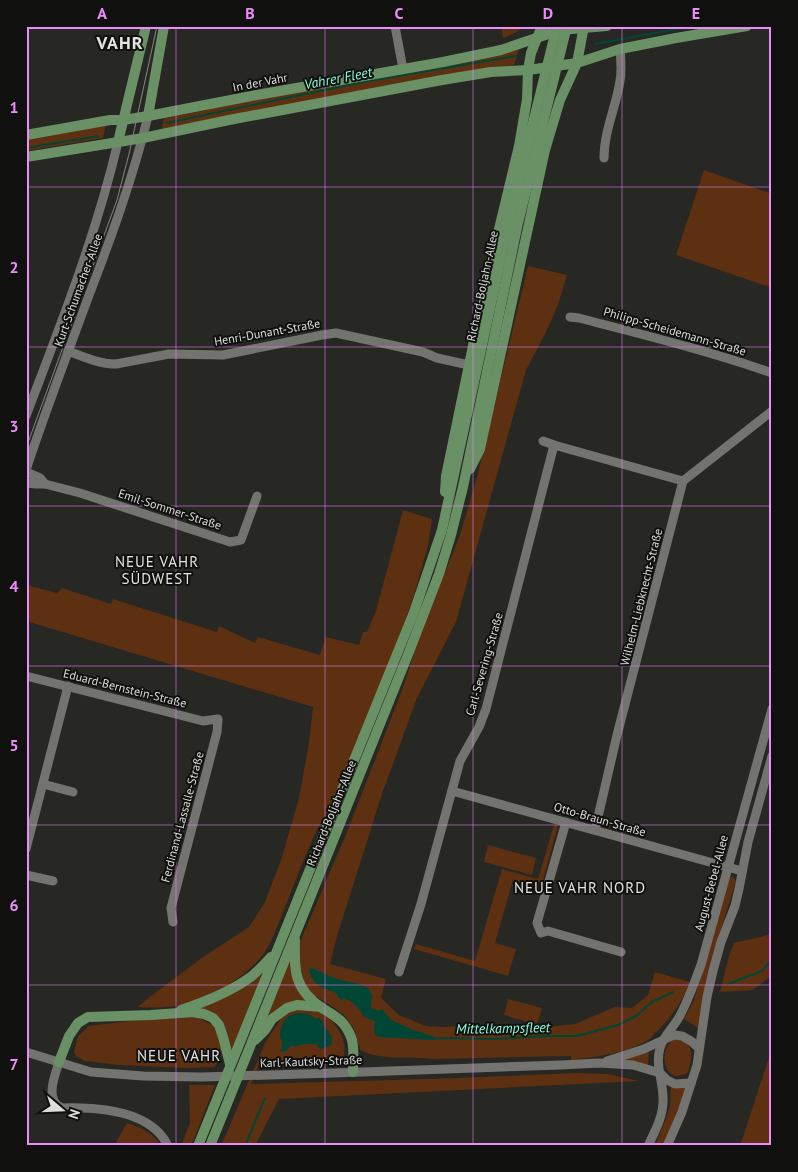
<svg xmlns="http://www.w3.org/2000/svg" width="798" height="1172" viewBox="0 0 798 1172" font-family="'PT Sans',sans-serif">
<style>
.green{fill:#5c3010}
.water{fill:#004637}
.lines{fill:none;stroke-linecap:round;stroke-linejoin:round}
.stream{stroke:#004637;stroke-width:2}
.minor{stroke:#737370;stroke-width:9}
.major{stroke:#699165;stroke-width:10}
.tram{stroke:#858582;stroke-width:1}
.grid{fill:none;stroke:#ec8cfb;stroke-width:1;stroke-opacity:0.55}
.labels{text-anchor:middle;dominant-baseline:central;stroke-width:4;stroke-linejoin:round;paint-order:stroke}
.street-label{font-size:12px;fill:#dededc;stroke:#10100f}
.water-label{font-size:14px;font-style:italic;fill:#88fbd9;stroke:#10100f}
.quarter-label{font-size:15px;letter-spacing:1px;fill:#e4e5e0;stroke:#10100f}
.district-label{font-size:18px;font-weight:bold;letter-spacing:1px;fill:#e4e5e0;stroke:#10100f}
.neatline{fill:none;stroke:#ec8cfb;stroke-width:2}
.grid-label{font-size:16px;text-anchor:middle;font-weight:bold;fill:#ec8cfb}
</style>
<rect width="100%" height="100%" fill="#272724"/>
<!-- green -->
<g class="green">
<path d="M501 26H526L513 34 503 38Z"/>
<path d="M519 49 514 65 462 73 161 131 164 118 203 111 224 104Z"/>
<path d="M106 125 103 138 26 151V139Z"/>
<path d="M704 170 772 194V288L676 255Z"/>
<path d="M528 266 567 275 558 305 545 334 526 370 456 622 417 698 382 794 337 936 330 964 386 979 381 998 399 1015 426 1026 441 1027 493 1025 527 1029 575 1024 615 1007 632 1008 648 995 655 972 690 982C682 1002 671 1019 655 1033 652 1037 648 1041 643 1043 621 1054 595 1057 571 1060V1056L433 1059C409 1056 382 1061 360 1050L354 1029 344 1015 330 1005 313 995 304 985 297 968 299 944 345 837 404 685 418 640 460 535 477 477Z"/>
<path d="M403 510 432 519 428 546 412 602 388 665 332 804C310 837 298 876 283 912 278 925 273 939 266 950 255 967 239 978 223 988 194 1006 172 1009 138 1007L147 999 203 957 249 927 265 902 282 857 299 798 309 743 313 707 26 621V585L57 593 62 588 111 604 113 599 217 632 219 626 255 643 258 637 320 655 326 637 359 645 363 632H367L376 611Z"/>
<path d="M554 825 558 826 541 887 513 880 495 943 516 949 508 976 414 949 416 944 475 961 502 869 538 879Z"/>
<path d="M488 845 536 858 532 875 484 862Z"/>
<path d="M730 877H733L736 881 717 942 698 1028 684 1019 694 1000Z"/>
<path d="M772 934V975L753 990 720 992 729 956 734 943Z"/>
<path d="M289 957 308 1004 265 1020Z"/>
<path d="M260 975 262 976 232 1050 230 1048 226 1035 199 1009 227 993 252 983Z"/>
<path d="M508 999 542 1008 537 1025 504 1015Z"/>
<path d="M292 1010C299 1010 306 1009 313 1010 331 1014 350 1038 343 1057L335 1060 321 1063H300L287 1066 259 1065 251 1084 458 1078 577 1073 608 1074 639 1081 279 1099 255 1146H220L224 1139 265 1043C271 1032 279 1024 284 1013Z"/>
<path d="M174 1016 197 1017 216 1027 222 1049 215 1067 187 1068 119 1065 85 1061 76 1056 74 1052 78 1036 89 1026 129 1021Z"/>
<path d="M676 1038C679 1039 685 1040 687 1043 694 1051 691 1063 688 1072 665 1089 655 1048 676 1038Z"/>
<path d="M772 1048V1146H740Z"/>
<path d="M649 1050 648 1066 618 1061Z"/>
<path d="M189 1085H215L191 1146H181L190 1123Z"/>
<path d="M671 1085 686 1086 683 1103 664 1146H655L667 1116 670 1105Z"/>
<path d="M127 1123C141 1128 153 1132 161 1146H114Z"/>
</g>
<!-- water -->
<g class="water">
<path d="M312 968 336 979 359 984 368 988 372 995 371 1008 378 1011 382 1009 391 1020 413 1030 441 1039 432 1040 379 1037 376 1036 374 1031 375 1021 364 1017 360 1010 352 1002 344 998 342 1000 337 997 338 996 336 993C323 988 311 984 309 969Z"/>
<path d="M301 1013 310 1015 317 1019 319 1018 323 1021 322 1023 331 1035 332 1044 327 1047 320 1049 316 1044H304L297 1046H291L286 1051 280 1052C286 1038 279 1041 280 1033 280 1032 282 1026 282 1025 286 1015 292 1014 301 1013Z"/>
</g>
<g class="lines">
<!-- stream -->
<g class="stream">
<path d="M595 44 681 28"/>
<path d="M166 123 368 81 516 56"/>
<path d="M26 148 98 136"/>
<path d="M728 984 762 971 772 959"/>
<path d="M439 1038 495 1039 545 1036H577L618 1025 636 1016 652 1002 673 992"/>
<path d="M245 1146 265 1098"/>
</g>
<!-- minor -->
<g class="minor">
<path d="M395 26 403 69"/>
<path d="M604 158C604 131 616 107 620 81 622 71 621 60 620 49"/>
<path d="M570 317 579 318C644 335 709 351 772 373"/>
<path d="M68 351C84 357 99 364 116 364L169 354 223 355 322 335 336 333 423 352 437 358 469 365"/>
<path d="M26 416C60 326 96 236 118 142"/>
<path d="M543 441 554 445"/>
<path d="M26 470C45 412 67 355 88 298 111 238 133 178 148 116"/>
<path d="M26 472 40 478 45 484"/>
<path d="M26 483 37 484H45L80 493 230 542 241 540 257 496"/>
<path d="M26 676 203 721 218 719 217 732 171 908 173 922"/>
<path d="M43 784 73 792"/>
<path d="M452 791 742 871"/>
<path d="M566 822 537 923 541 933 548 931 621 952"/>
<path d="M595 830 617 735 683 481 772 411"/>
<path d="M26 849 68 686"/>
<path d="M26 875 53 881"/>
<path d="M399 972 421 904 460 761 479 727 486 709 554 445 683 481"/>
<path d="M26 1052 91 1072 143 1076 202 1077 334 1073 561 1065 599 1063 633 1065 660 1073 667 1080 675 1084 691 1083"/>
<path d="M607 1061 644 1049 674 1035 682 1036 691 1041 699 1048"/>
<path d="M59 1062C55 1075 44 1101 62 1108 97 1107 151 1110 168 1146"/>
<path d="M648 1146C655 1131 664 1115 663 1098 663 1081 655 1065 660 1048 663 1037 672 1029 678 1019 688 1002 694 983 701 965L772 709"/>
<path d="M667 1146 682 1112 697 1065 707 997 713 971 721 942 735 906 739 889 748 842 772 756"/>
</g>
<!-- major -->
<g class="major">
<path d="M148 116 164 26"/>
<path d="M26 135 110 120H123L148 116 257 95 443 62 501 50 560 30 607 26"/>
<path d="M118 142 146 26"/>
<path d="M26 157 143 138 229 120 442 80 491 72 528 70 577 63 620 49 676 38 747 26"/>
<path d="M470 469 480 449 545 150 560 100 577 63 584 26"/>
<path d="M445 492 446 476 486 283 519 146 527 99 528 70 531 53 542 26"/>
<path d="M295 940C294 971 294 989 322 1008 336 1017 344 1020 351 1037 355 1047 353 1062 353 1072"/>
<path d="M181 1010C205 1002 232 991 252 976 259 970 265 964 271 957"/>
<path d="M255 1040 265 1030 272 1019 287 1008 297 1005 321 1007"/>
<path d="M59 1062 69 1036 78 1023 88 1017 151 1015 193 1012 204 1014 213 1018 219 1025 223 1037 230 1064"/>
<path d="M198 1146 414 612 442 530 510 216 557 26"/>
<path d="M210 1146 409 652 439 574 451 535 463 487 518 223 567 26"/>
</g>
<!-- tram -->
<path class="tram" d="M26 448 117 200 129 154 157 26"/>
</g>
<!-- grid -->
<path class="grid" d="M176 26V1146M325 26V1146M473 26V1146M622 26V1146M26 187H772M26 347H772M26 506H772M26 666H772M26 825H772M26 985H772"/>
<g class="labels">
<!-- street labels -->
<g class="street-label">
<text transform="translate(260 82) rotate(-11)">In der Vahr</text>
<text transform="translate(482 286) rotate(-78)">Richard-Boljahn-Allee</text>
<text transform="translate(78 290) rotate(-70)">Kurt-Schumacher-Allee</text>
<text transform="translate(675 331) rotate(16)">Philipp-Scheidemann-Straße</text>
<text transform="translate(267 332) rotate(-10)">Henri-Dunant-Straße</text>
<text transform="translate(170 509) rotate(18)">Emil-Sommer-Straße</text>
<text transform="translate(641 597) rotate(-76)">Wilhelm-Liebknecht-Straße</text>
<text transform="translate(484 664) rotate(-74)">Carl-Severing-Straße</text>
<text transform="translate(125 688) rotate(14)">Eduard-Bernstein-Straße</text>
<text transform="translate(331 813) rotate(-68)">Richard-Boljahn-Allee</text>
<text transform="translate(182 817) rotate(-75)">Ferdinand-Lassalle-Straße</text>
<text transform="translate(600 819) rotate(16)">Otto-Braun-Straße</text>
<text transform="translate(711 883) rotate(-75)">August-Bebel-Allee</text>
<text transform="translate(311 1061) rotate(-2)">Karl-Kautsky-Straße</text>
</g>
<!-- water labels -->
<g class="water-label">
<text transform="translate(338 78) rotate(-11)">Vahrer Fleet</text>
<text transform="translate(503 1028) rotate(-1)">Mittelkampsfleet</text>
</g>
<!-- quarter labels -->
<g class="quarter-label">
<text x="157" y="561">NEUE VAHR<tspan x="157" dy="17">SÜDWEST</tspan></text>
<text x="580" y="887">NEUE VAHR NORD</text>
<text x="179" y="1055">NEUE VAHR</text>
</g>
<!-- district labels -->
<g class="district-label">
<text x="120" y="42">VAHR</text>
</g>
</g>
<!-- border -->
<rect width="798" height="1172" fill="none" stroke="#10100f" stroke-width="55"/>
<!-- north arrow -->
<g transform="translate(62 1110) rotate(109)" stroke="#10100f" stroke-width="4" paint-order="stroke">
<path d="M0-4L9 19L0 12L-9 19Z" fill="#dededc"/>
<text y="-8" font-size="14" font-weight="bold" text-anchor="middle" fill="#dededc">N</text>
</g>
<rect x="28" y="28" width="742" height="1116" class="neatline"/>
<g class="grid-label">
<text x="102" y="19">A</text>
<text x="250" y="19">B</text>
<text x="399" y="19">C</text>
<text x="548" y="19">D</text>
<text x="696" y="19">E</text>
<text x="14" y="113">1</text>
<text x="14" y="273">2</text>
<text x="14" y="432">3</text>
<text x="14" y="592">4</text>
<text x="14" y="751">5</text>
<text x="14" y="911">6</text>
<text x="14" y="1070">7</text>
</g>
</svg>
